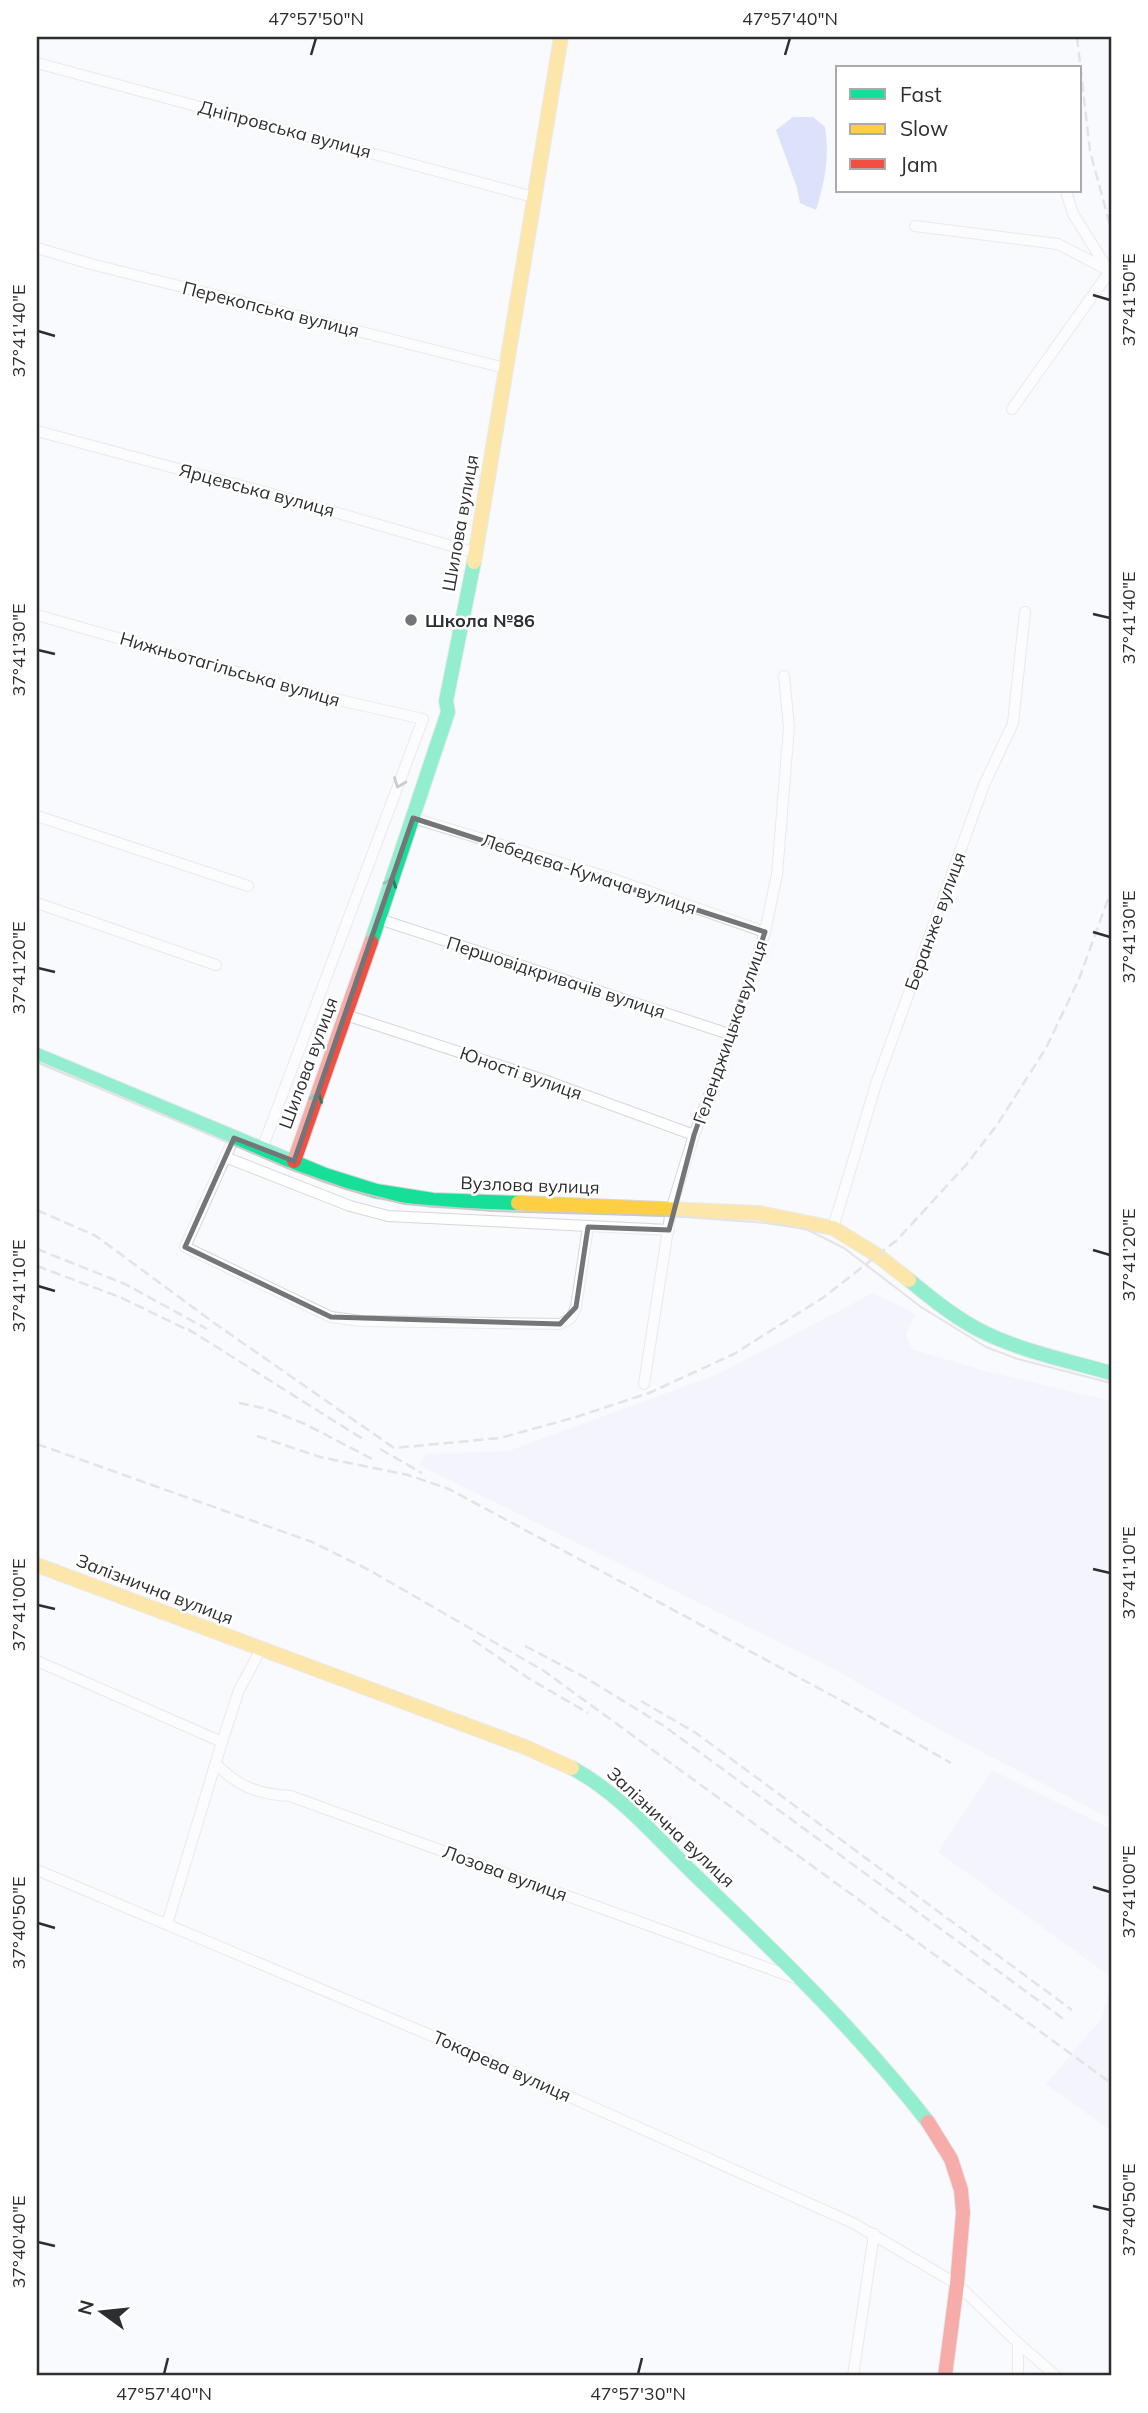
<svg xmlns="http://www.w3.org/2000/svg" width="1148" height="2413" viewBox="0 0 1148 2413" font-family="Mulish,sans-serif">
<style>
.built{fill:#edf0fa}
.water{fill:#b8c6f3}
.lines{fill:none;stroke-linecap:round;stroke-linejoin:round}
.street-casing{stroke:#d6d7da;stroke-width:12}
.fast-casing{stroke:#d6d7da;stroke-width:16}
.slow-casing{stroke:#d6d7da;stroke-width:16}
.jam-casing{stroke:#d6d7da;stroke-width:16}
.street{stroke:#fefeff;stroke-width:10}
.fast{stroke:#16e098;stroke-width:14}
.slow{stroke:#ffcf43;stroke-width:14}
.jam{stroke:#f24e42;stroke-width:14}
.tram{stroke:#c9c9c9;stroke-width:2}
.rail{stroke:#c9c9c9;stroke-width:2.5;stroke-dasharray:10 5;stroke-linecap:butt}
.oneway{stroke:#969698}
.oneway2{stroke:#237e5f}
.marked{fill:none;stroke:#747578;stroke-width:5;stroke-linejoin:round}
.ticks{fill:none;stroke:#2d2e31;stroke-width:2.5}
.poi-dot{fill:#747578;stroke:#fff;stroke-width:2.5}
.labels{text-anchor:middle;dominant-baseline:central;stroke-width:5;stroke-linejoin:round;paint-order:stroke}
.street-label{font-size:18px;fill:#2d2e31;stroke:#fff}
.poi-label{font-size:18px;font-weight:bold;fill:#2d2e31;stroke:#fff;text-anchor:start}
.neatline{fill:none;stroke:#2d2e31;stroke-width:2.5}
.ticks-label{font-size:18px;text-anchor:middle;fill:#2d2e31}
</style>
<rect width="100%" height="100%" fill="#f9fafd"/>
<!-- built -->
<g class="built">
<path d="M873 1293 916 1314 906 1334 912 1349 982 1370 1111 1401V1819L949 1735 837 1671 419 1465 426 1454 508 1451 718 1374Z"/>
<path d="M992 1770 1111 1829V1977L938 1852Z"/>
<path d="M1111 1985V2131L1046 2084 1102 2018Z"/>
</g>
<!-- water -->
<path class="water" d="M793 117H813L825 127C830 156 825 182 816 210L800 203 797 188 776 130Z"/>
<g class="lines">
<!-- street casing -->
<g class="street-casing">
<g id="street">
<path d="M37 63 533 197"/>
<path d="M1066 191 1073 214 1109 271"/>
<path d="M915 226 1058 244 1110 271 1012 409"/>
<path d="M37 248 91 264 505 368"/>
<path d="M37 431 279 496 476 553"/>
<path d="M37 615 321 696 423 719 262 1149"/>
<path d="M37 816 248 886"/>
<path d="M413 818 610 878 765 932"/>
<path d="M37 903 216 965"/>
<path d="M379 919 732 1035"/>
<path d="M346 1015 541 1079 694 1135"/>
<path d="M234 1138 185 1247 331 1317 361 1321 560 1324 571 1318 576 1307 588 1227"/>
<path d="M225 1157 350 1206 388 1216 669 1230"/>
<path d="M833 1228 876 1084 984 785 1013 723 1025 612"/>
<path d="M644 1384 671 1210 694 1135 732 1035 765 932 777 874 789 727 784 676"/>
<path d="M37 1661 222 1742"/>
<path d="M216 1764C239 1787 257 1794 290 1796L798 1979"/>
<path d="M37 1870 449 2043 853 2223 957 2284 1018 2343 1056 2376"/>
<path d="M167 1924 222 1742 239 1690 261 1649"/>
<path d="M1018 2343V2376"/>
<path d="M853 2376 874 2234"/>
</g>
</g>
<!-- fast casing -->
<g class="fast-casing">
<g id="fast">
<path d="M371 942 448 712 446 701 474 562"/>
<path d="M37 1055 325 1175 376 1191 433 1200 518 1203"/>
<path d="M909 1280C932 1299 958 1320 985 1333 1025 1352 1069 1361 1111 1373"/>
<path d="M572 1768C619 1793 655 1836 693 1873 775 1952 858 2032 928 2122"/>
</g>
</g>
<!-- slow casing -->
<g class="slow-casing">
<g id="slow">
<path d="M474 562 561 37"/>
<path d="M518 1203 759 1213 833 1228 877 1255 909 1280"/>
<path d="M37 1565 525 1747 572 1768"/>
</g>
</g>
<!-- jam casing -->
<g class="jam-casing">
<g id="jam">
<path d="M294 1161 371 942"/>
<path d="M928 2122 951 2159 961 2190 963 2213 957 2284 945 2376"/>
</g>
</g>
<!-- street -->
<use href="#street" class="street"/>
<!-- fast -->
<use href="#fast" class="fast"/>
<!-- slow -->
<use href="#slow" class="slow"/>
<!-- jam -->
<use href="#jam" class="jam"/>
<!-- tram -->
<path class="tram" d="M37 1061 292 1170 346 1189 404 1204 493 1211 670 1216 766 1223 806 1229 844 1248 921 1307 986 1347 1018 1359 1111 1383"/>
<!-- rail -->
<g class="rail">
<path d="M1077 37 1090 151 1111 229"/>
<path d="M37 1210 96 1236 217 1325 394 1448 500 1438 576 1417 649 1393 734 1354 824 1297 897 1240 966 1165 997 1125 1046 1048 1079 979 1111 891"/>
<path d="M37 1249 125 1284 207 1329"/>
<path d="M37 1266 122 1298 194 1333"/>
<path d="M188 1329 366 1441"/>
<path d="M239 1403 267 1409 305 1424 376 1461"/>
<path d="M257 1436 320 1457 408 1475 449 1489 846 1703 951 1763"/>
<path d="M37 1444 312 1542 369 1570 544 1671 1111 2083"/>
<path d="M380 1449 422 1473"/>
<path d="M473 1640 528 1678 588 1713"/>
<path d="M525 1646 586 1678 664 1726 1065 2020"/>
<path d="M641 1701 696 1733 1072 2010"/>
</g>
</g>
<!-- one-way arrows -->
<defs><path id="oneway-chevron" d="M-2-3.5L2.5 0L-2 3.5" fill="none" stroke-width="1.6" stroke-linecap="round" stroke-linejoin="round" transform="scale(1.75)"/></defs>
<use class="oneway" href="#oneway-chevron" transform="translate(399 783) rotate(111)"/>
<g class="oneway2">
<use href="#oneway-chevron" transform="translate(391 882) rotate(-71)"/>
<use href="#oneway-chevron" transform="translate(317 1097) rotate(-70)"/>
</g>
<!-- marked area -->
<path d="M0 0H1148V2413H0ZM413 818 765 932 694 1135 669 1230 588 1227 576 1307 560 1324 331 1317 185 1247 234 1138 294 1161Z" fill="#f9fafd" fill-opacity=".55" fill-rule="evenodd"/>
<path class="marked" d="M413 818 765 932 694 1135 669 1230 588 1227 576 1307 560 1324 331 1317 185 1247 234 1138 294 1161Z"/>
<!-- ticks -->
<path class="ticks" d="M311 55 316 38M785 55 790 38M1093 295 1110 300M38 331 55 336M1093 614 1110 618M38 650 55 654M1093 932 1110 937M38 968 55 972M1093 1250 1110 1255M38 1286 55 1291M1093 1569 1110 1573M38 1605 55 1609M1093 1887 1110 1892M38 1923 55 1928M1093 2206 1110 2210M38 2242 55 2246M164 2374 168 2358M638 2374 642 2358"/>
<!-- markers -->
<circle class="poi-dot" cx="411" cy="620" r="7"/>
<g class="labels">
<!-- street labels -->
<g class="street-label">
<text transform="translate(285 129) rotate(15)">Дніпровська вулиця</text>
<text transform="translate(271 309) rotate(14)">Перекопська вулиця</text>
<text transform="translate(257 490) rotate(15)">Ярцевська вулиця</text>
<text transform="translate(460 523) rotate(-80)">Шилова вулиця</text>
<text transform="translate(230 669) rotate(16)">Нижньотагільська вулиця</text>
<text transform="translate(589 874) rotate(18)">Лебедєва-Кумача вулиця</text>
<text transform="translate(935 921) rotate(-70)">Беранже вулиця</text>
<text transform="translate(556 977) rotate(18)">Першовідкривачів вулиця</text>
<text transform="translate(730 1032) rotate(-71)">Геленджицька вулиця</text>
<text transform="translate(308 1063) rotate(-70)">Шилова вулиця</text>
<text transform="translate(521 1073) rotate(19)">Юності вулиця</text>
<text transform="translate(530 1185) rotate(2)">Вузлова вулиця</text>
<text transform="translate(155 1589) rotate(21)">Залізнична вулиця</text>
<text transform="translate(671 1827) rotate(43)">Залізнична вулиця</text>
<text transform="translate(505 1873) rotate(20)">Лозова вулиця</text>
<text transform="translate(502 2066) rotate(24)">Токарева вулиця</text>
</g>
<!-- poi labels -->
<g class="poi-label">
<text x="425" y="620">Школа №86</text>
</g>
</g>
<!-- border -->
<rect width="1148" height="2413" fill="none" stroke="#ffffff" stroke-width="77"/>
<!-- legend -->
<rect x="836" y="66" width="245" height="126" fill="#ffffff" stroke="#ababad" stroke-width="2"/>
<rect x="850" y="89" width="35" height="10" fill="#16e098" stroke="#ababad" stroke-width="2"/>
<text x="900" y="102" font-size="21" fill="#2d2e31">Fast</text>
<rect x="850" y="124" width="35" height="10" fill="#ffcf43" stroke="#ababad" stroke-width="2"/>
<text x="900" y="136" font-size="21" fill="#2d2e31">Slow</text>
<rect x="850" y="159" width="35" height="10" fill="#f24e42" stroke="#ababad" stroke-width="2"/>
<text x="900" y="172" font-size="21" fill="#2d2e31">Jam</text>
<!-- north arrow -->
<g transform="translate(102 2312) rotate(285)" stroke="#ffffff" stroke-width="5" paint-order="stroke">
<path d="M0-5L12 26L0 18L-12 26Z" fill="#2d2e31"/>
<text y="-10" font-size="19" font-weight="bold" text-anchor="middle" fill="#2d2e31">N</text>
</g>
<rect x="38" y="38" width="1072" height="2336" class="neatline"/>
<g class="ticks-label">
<text x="316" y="25">47°57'50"N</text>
<text x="790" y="25">47°57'40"N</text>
<text transform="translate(1129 300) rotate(-90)" y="6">37°41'50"E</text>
<text transform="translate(19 331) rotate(-90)" y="6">37°41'40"E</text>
<text transform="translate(1129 618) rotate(-90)" y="6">37°41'40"E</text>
<text transform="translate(19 650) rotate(-90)" y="6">37°41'30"E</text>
<text transform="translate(1129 937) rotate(-90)" y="6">37°41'30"E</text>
<text transform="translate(19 968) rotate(-90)" y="6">37°41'20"E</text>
<text transform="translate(1129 1255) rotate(-90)" y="6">37°41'20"E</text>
<text transform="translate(19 1286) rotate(-90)" y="6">37°41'10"E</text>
<text transform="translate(1129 1573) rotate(-90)" y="6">37°41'10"E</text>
<text transform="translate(19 1605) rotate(-90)" y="6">37°41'00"E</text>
<text transform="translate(1129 1892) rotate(-90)" y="6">37°41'00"E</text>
<text transform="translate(19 1923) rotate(-90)" y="6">37°40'50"E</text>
<text transform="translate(1129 2210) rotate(-90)" y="6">37°40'50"E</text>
<text transform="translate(19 2242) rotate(-90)" y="6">37°40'40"E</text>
<text x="164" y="2400">47°57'40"N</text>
<text x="638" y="2400">47°57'30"N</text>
</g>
</svg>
